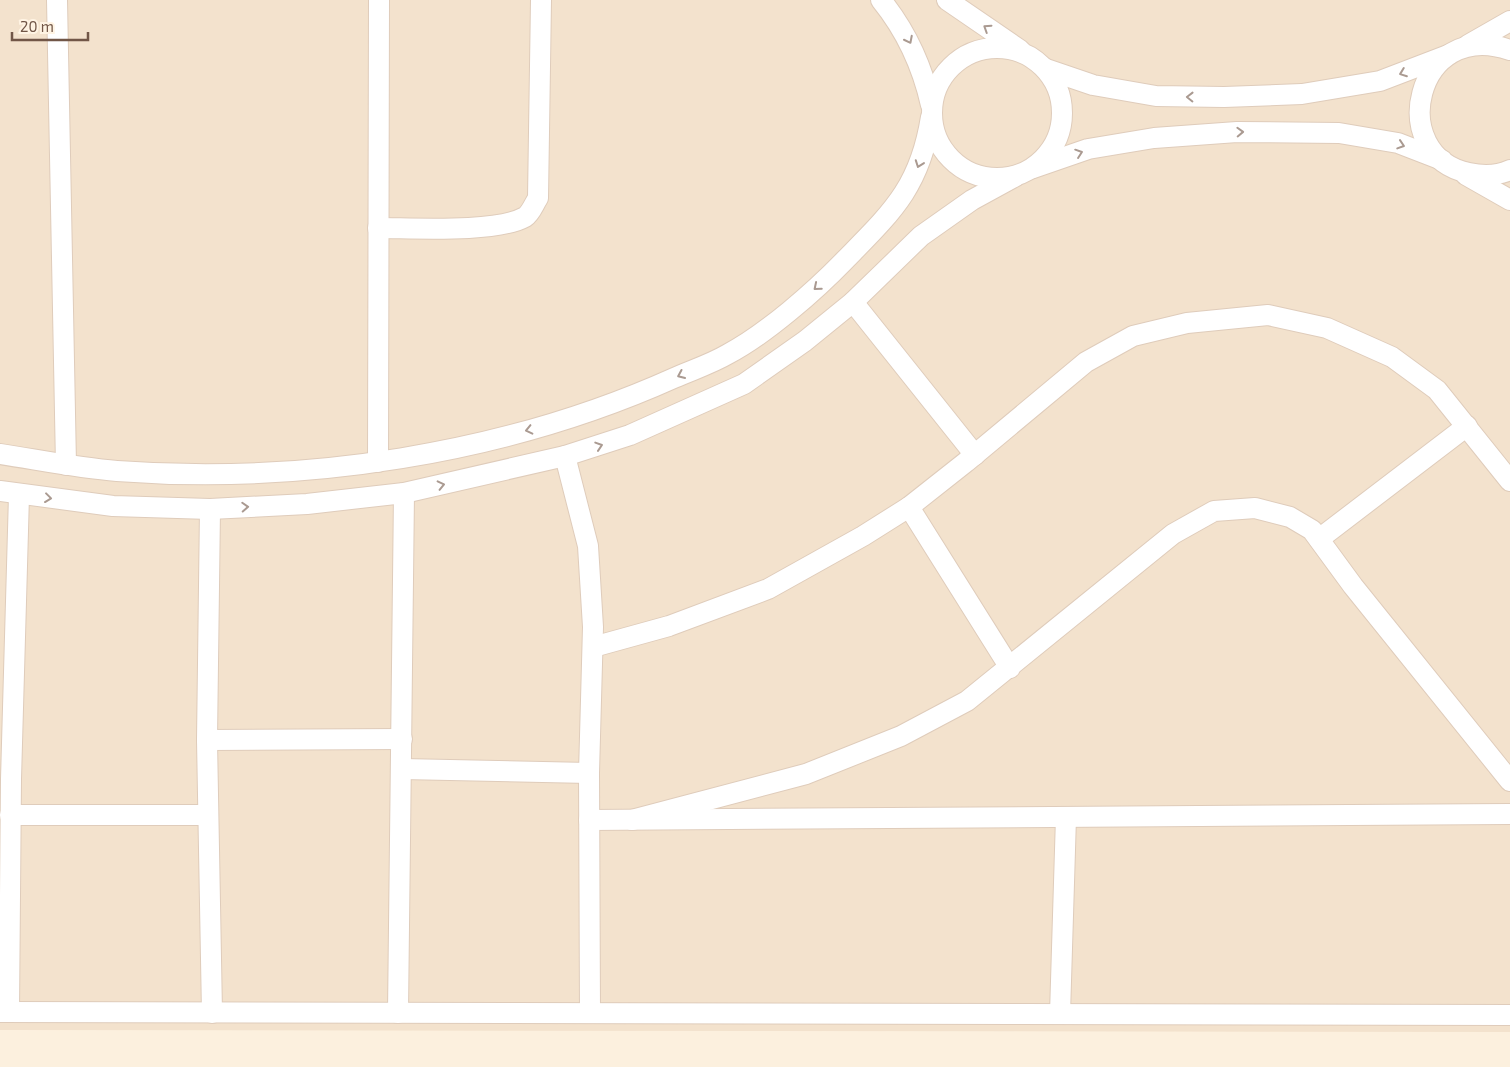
<svg xmlns="http://www.w3.org/2000/svg" width="1510" height="1067" viewBox="0 0 1510 1067" font-family="'Exo 2',sans-serif">
<style>
.residential{fill:#f3e2cd}
.lines{fill:none;stroke-linecap:round;stroke-linejoin:round}
.street-casing{stroke:#dfccbb;stroke-width:22}
.street{stroke:#fff;stroke-width:20}
.oneway{stroke:#aa9a91}
</style>
<rect width="100%" height="100%" fill="#fcf0de"/>
<!-- residential -->
<path class="residential" d="M0 0H1510V1032L0 1030Z"/>
<g class="lines">
<!-- street casing -->
<g class="street-casing">
<g id="street">
<path d="M57 0 66 465"/>
<path d="M881 0C907 32 922 65 931 105"/>
<path d="M947 0 1020 50"/>
<path d="M1468 45 1510 21"/>
<circle cx="997" cy="113" r="65"/>
<path d="M1510 50C1415 17 1385 156 1469 173 1483 176 1497 176 1510 170"/>
<path d="M1046 69 1093 85 1156 96 1224 97 1302 94 1380 81 1448 55"/>
<path d="M1033 168 1088 149 1154 138 1237 132 1339 133 1398 143 1442 160"/>
<path d="M1466 175 1510 200"/>
<path d="M378 228C414 228 496 233 525 217 531 213 534 204 538 198L541 0"/>
<path d="M853 302 975 455"/>
<path d="M0 454C39 460 78 468 117 471 302 485 505 454 674 378 692 370 711 364 728 354 766 334 815 291 845 260 892 212 920 187 931 117"/>
<path d="M565 456 588 546 593 627 589 773 590 1013"/>
<path d="M378 462 379 0"/>
<path d="M0 491 113 506 210 509 307 504 404 493 565 456 630 435 744 384 805 341 853 302 921 236 972 200 1016 176"/>
<path d="M909 507 1010 668"/>
<path d="M210 509 207 740 212 1013"/>
<path d="M1319 539 1467 426"/>
<path d="M593 647 669 626 768 589 863 536 909 507 966 462 1086 362 1133 336 1187 323 1268 315 1327 328 1392 357 1437 390 1510 481"/>
<path d="M207 740 402 739"/>
<path d="M402 769 589 773"/>
<path d="M10 815H208"/>
<path d="M589 820 1510 814"/>
<path d="M632 820 806 774 901 736 967 701 1173 534 1214 511 1255 508 1290 517 1312 530 1353 586 1510 781"/>
<path d="M0 1012 1510 1015"/>
<path d="M9 1012 11 779 19 495"/>
<path d="M398 1013 404 493"/>
<path d="M1060 1014 1066 817"/>
</g>
</g>
<!-- street -->
<use href="#street" class="street"/>
</g>
<!-- one-way arrows -->
<defs><path id="oneway-chevron" d="M-2-3.5L2.5 0L-2 3.5" fill="none" stroke-width="1.6" stroke-linecap="round" stroke-linejoin="round" transform="scale(1.25)"/></defs>
<g class="oneway">
<use href="#oneway-chevron" transform="translate(987 28) rotate(-147)"/>
<use href="#oneway-chevron" transform="translate(909 40) rotate(63)"/>
<use href="#oneway-chevron" transform="translate(1403 73) rotate(159)"/>
<use href="#oneway-chevron" transform="translate(1190 97) rotate(-179)"/>
<use href="#oneway-chevron" transform="translate(1240 132) rotate(-2)"/>
<use href="#oneway-chevron" transform="translate(1401 145) rotate(18)"/>
<use href="#oneway-chevron" transform="translate(1079 153) rotate(-19)"/>
<use href="#oneway-chevron" transform="translate(919 164) rotate(110)"/>
<use href="#oneway-chevron" transform="translate(817 287) rotate(140)"/>
<use href="#oneway-chevron" transform="translate(681 375) rotate(156)"/>
<use href="#oneway-chevron" transform="translate(529 430) rotate(167)"/>
<use href="#oneway-chevron" transform="translate(599 446) rotate(-18)"/>
<use href="#oneway-chevron" transform="translate(441 485) rotate(-13)"/>
<use href="#oneway-chevron" transform="translate(48 498) rotate(7)"/>
<use href="#oneway-chevron" transform="translate(245 507) rotate(-3)"/>
</g>
<!-- scale -->
<path d="M12 32v8h76v-8" fill="none" stroke="#715647" stroke-width="2.5"/>
<text x="20" y="32" font-size="15" fill="#715647" stroke="#fff4e4" stroke-width="4" paint-order="stroke">20 m</text>
</svg>
